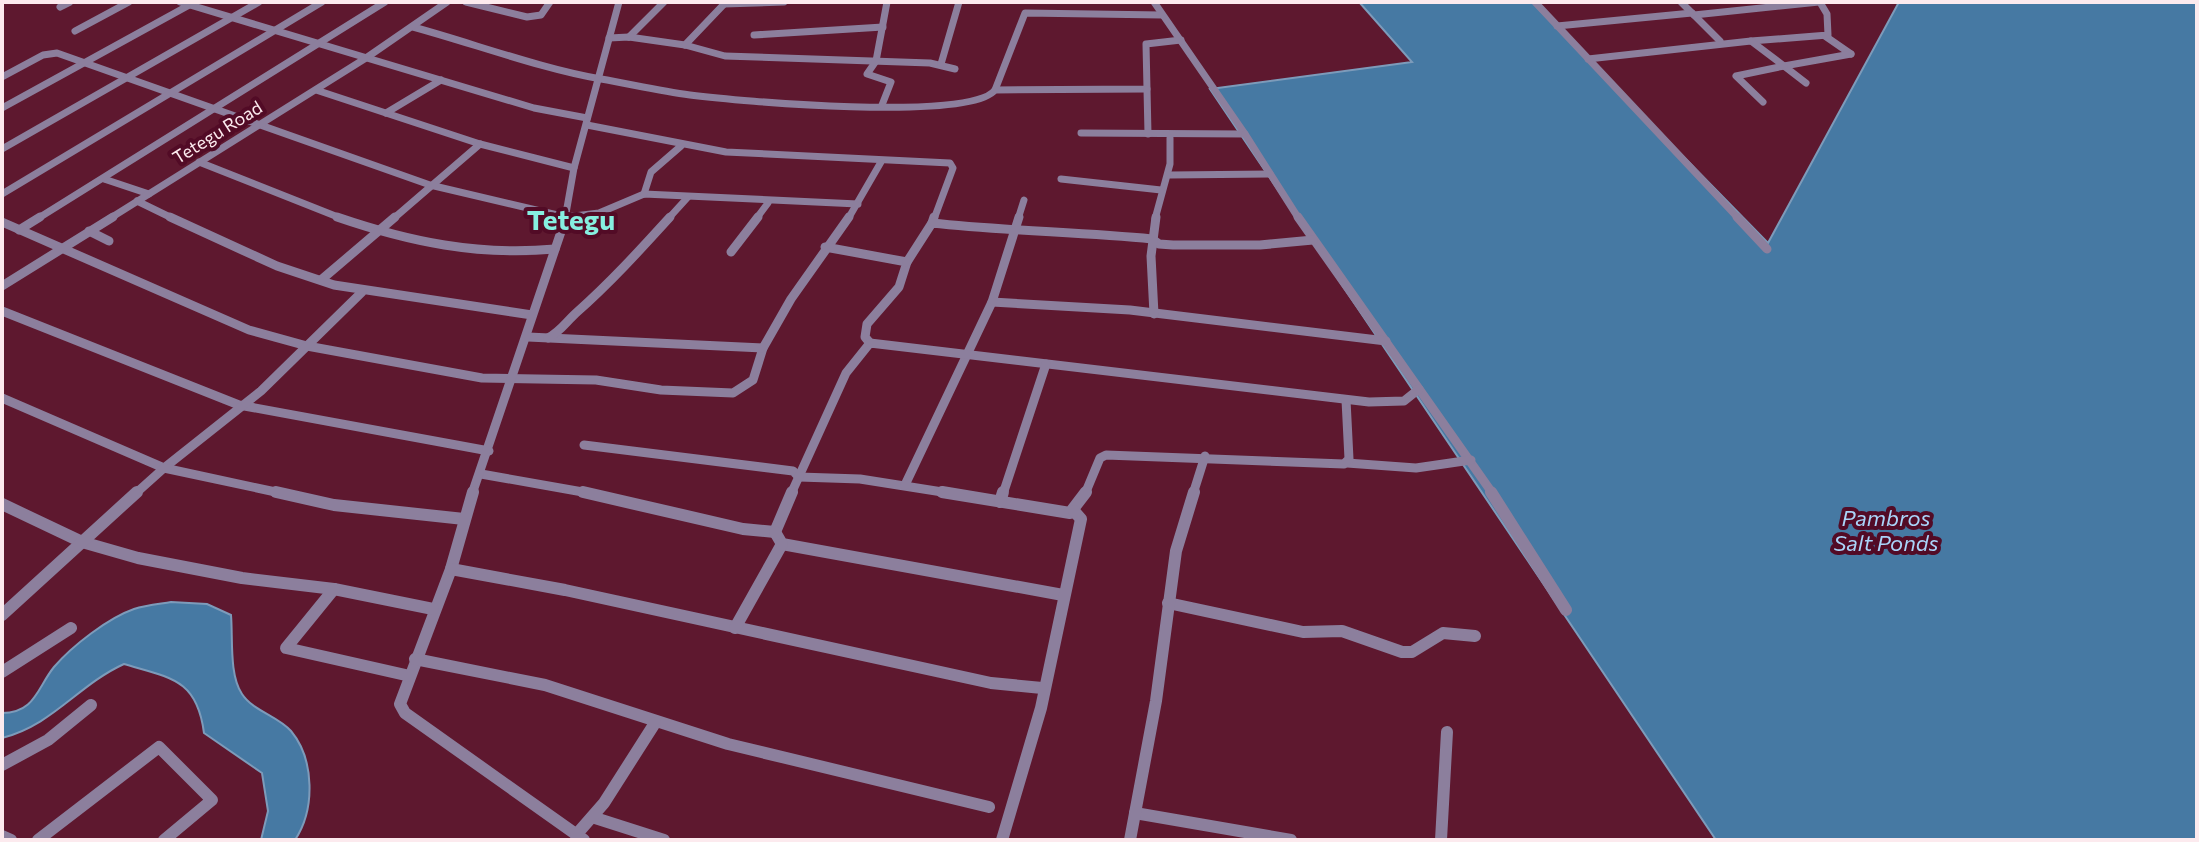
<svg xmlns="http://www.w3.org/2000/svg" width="2199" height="842" viewBox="0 0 2199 842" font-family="Commissioner,sans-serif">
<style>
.water{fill:#4679a3;stroke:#7d9bba;stroke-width:2}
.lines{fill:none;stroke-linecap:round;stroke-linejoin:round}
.minor-far2{stroke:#8c7f9d;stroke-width:7}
.minor-far1{stroke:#8c7f9d;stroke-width:9}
.minor{stroke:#8c7f9d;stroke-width:12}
.labels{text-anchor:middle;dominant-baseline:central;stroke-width:8;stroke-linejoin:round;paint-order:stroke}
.far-street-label{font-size:18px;fill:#fceaee;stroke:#520b26}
.water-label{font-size:22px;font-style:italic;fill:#a9d4f9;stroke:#520b26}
.district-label{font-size:28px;font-weight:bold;fill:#86efe0;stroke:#520b26}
</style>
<rect width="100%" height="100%" fill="#5e182f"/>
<!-- water -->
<g class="water">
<path d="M1359 2H1532L1768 243 1899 2H2197V840H1716L1210 89 1412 62Z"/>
<path d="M171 602 207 604 231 615C233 638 229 675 242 694 253 711 278 716 291 731 315 760 315 810 295 840H261L268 811 262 773 204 733C197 679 171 678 124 664 78 685 53 725 2 738V713C35 713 37 688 54 667 72 646 108 618 134 609 146 605 159 604 171 602Z"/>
</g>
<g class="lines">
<!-- minor-far2 -->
<g class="minor-far2">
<path d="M180 2 534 108 587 118"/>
<path d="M466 2 527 17 541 15 550 2"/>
<path d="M1535 2 1739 219"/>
<path d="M1681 2 1720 41"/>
<path d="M724 4 784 2"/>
<path d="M60 7 70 2"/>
<path d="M1694 15 1819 2"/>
<path d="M1557 26 1692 13"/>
<path d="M413 27C472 43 542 69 601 79 630 84 660 91 690 95 737 101 971 122 995 90L1147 89 1146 44 1181 40"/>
<path d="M75 31 129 2"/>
<path d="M754 35 883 27"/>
<path d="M1825 36 1851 54"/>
<path d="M629 37 664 2"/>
<path d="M609 38 629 37 685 45 725 56 930 63 955 69"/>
<path d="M1751 41 1828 35 1827 14 1821 4"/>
<path d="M685 45 726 2"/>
<path d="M1588 59 1751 41 1784 66"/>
<path d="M941 64 959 2"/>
<path d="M2 77 43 55 57 53 430 185 566 217 599 213 644 194 858 204"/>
<path d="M1806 83 1784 66 1851 54"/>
<path d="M1147 89 1148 134"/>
<path d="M316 90 480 144 574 168"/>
<path d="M995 90 1025 13 1162 15"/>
<path d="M1763 102 1736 76 1784 66"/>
<path d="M882 105 891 82 867 74 876 61 887 2"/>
<path d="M2 108 193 3"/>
<path d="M386 113 441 80"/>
<path d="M587 125 726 152 950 163 953 168 934 219"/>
<path d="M1081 133 1245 134 1154 2"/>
<path d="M1245 134 1299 219"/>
<path d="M2 149 259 2"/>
<path d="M199 162 343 219"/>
<path d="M1170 175 1270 174"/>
<path d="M104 179 149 194"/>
<path d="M1061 179 1161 190"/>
<path d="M2 194 322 2"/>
<path d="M644 194 651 172 681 146"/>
<path d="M137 201 174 219"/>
<path d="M37 219 385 2"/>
<path d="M109 219 366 58 447 2"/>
<path d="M393 219 480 144"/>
<path d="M565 219 574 168 619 2"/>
<path d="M668 219 688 197"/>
<path d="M756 219 768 203"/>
<path d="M848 219 881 162"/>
<path d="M1018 219 1024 200"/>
<path d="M1155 219 1170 164V138"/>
</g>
<!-- minor-far1 -->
<g class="minor-far1">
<path d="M170 217 277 266 334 285 532 315"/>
<path d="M337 217C410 242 478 256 555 249"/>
<path d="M1298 217 1493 494"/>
<path d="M1737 217 1767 249"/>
<path d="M2 222 249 330 307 346 482 378 596 380 661 390 733 393 753 380 763 348 791 299 849 217"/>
<path d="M932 223 934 217"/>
<path d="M19 230 40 217"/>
<path d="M89 231 109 241"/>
<path d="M825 247 907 262 899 287 867 324 865 337 870 343"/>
<path d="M731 252 758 217"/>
<path d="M907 262 932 223C1005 231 1079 232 1152 239L1159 244 1173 245H1260L1313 240"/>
<path d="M321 280 395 217"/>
<path d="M2 286 113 217"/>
<path d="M992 302 1130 310 1386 341"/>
<path d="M2 311 239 405 489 451"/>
<path d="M1154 314 1151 256 1156 217"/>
<path d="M528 337 763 348"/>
<path d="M548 338C561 331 566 322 576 313 610 283 640 250 670 217"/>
<path d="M2 398 164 468 261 391 362 292"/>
<path d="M584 445 793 471 799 477 860 479 955 494"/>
<path d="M1347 463 1416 468 1471 460"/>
<path d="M481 474 594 494"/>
<path d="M905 485 992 302 1019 217"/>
<path d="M135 494 164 468 285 494"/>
<path d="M472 494 566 217"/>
<path d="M791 494 846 373 870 343 1369 402 1404 401 1419 389"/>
<path d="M1003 494 1046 364"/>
<path d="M1085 494 1100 458 1106 455 1344 464 1349 459 1346 400"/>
<path d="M1193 494 1205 456"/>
</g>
<!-- minor -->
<g class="minor">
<path d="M276 492 334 505 464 519"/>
<path d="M473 492 451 569 400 704 405 713 584 840"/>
<path d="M583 492 743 529 775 532"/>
<path d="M942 492 1070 513 1086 492"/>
<path d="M1491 492 1566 610"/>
<path d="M1000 502 1003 492"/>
<path d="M2 504 82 542 138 558 242 578 334 589 433 609"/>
<path d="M775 532 792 492"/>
<path d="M775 532 782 544 1063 595"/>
<path d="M451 569 565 590 991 683 1042 688"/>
<path d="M334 589 286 648 410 676"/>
<path d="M1168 603 1303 632 1342 631 1402 652H1412L1443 633 1475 636"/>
<path d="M2 615 137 492"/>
<path d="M735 628 782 544"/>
<path d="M415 659 545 685 728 744 989 807"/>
<path d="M2 672 71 628"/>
<path d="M2 765 48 740 91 705"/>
<path d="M1135 813 1291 840"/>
<path d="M592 817 664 840"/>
<path d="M576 835 604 803 655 723"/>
<path d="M2 836 11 840"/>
<path d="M38 840 159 747 212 800 164 840"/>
<path d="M1002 840 1041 708 1081 519 1074 511"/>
<path d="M1130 840 1156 701 1176 551 1194 492"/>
<path d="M1441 840 1447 732"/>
</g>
</g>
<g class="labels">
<!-- far-street labels -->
<g class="far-street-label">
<text transform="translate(217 132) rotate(-32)">Tetegu Road</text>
</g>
<!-- water labels -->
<g class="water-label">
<text x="1886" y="517">Pambros<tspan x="1886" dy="25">Salt Ponds</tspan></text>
</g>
<!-- district labels -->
<g class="district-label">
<text x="571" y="219">Tetegu</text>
</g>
</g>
<!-- border -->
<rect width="2199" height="842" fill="none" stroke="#fceaee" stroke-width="8"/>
</svg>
